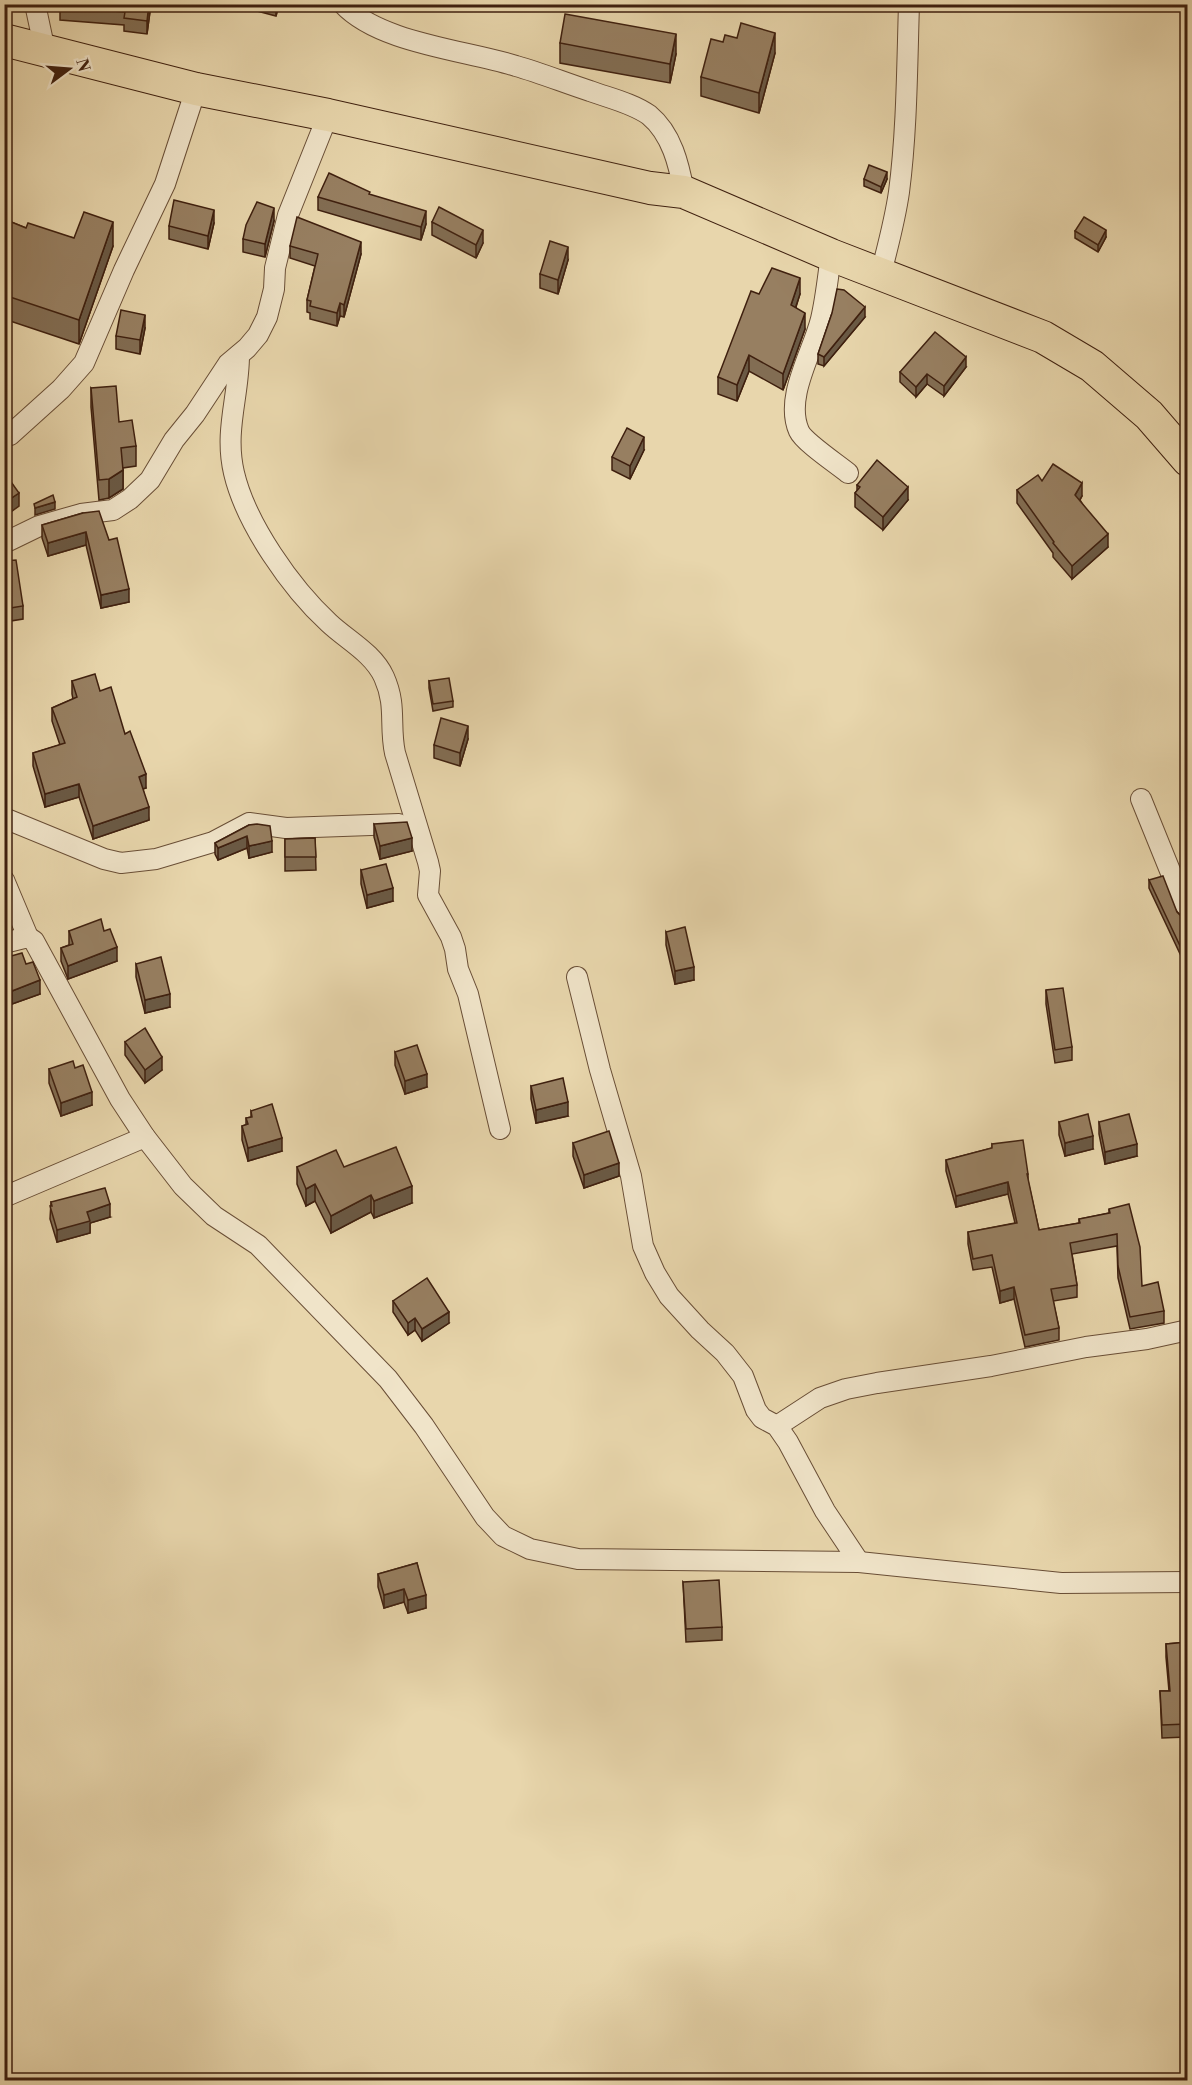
<svg xmlns="http://www.w3.org/2000/svg" width="1192" height="2085" viewBox="0 0 1192 2085" font-family="'Libre Bodoni',serif">
<style>
.lines{fill:none;stroke-linecap:round;stroke-linejoin:round}
.street-casing{stroke:#694e36;stroke-width:22}
.primary-casing{stroke:#3f200f;stroke-width:34}
.street{stroke:#f0e4c9;stroke-width:20}
.primary{stroke:#e8d6ac;stroke-width:32}
.wall{fill:#826d53;stroke:#3f200f;stroke-width:1.5}
.shaded-wall{fill:#6a5944;stroke:#3f200f;stroke-width:1.5}
.building{fill:#977f61;stroke:#3f200f;stroke-width:1.5}
</style>
<rect width="100%" height="100%" fill="#e8d6ac"/>
<filter id="stains"><feTurbulence type="fractalNoise" baseFrequency=".00333" numOctaves="4"/><feColorMatrix values="0 0 0 0 .2 0 0 0 0 .09 0 0 0 0 .02 0 0 0 .5 -.17"/></filter>
<radialGradient id="worn" r=".72"><stop offset=".6" stop-color="#630" stop-opacity="0"/><stop offset="1" stop-color="#630" stop-opacity=".3"/></radialGradient>
<g class="lines">
<!-- street casing -->
<g class="street-casing">
<g id="street">
<path d="M35 4 45 51"/>
<path d="M343 4C379 43 465 50 516 66 541 73 565 83 590 91 609 98 632 103 649 115 672 134 679 165 684 192"/>
<path d="M831 255C828 276 826 298 821 319 813 352 784 397 799 431 804 442 837 464 848 473"/>
<path d="M881 273C888 246 895 220 899 192 907 130 907 67 909 4"/>
<path d="M239 355C239 396 224 431 234 473 246 524 291 588 329 623 347 640 373 653 384 677 397 706 389 725 395 753L428 862 430 871 428 895 451 937 455 949 458 969 468 994 500 1129"/>
<path d="M4 437 10 435 61 389 84 363 124 270 165 184 196 89"/>
<path d="M4 543 39 526 81 514 113 510 130 499 150 480 174 440 195 414 228 364 247 348 258 335 267 317 274 289 275 268 288 215 328 115"/>
<path d="M1141 799 1188 915"/>
<path d="M4 818 104 859 121 863 156 859 213 842 249 823 286 828 399 824"/>
<path d="M4 880 28 937"/>
<path d="M4 943 28 937 34 941 120 1099 145 1137 183 1186 214 1216 258 1245 388 1379 424 1426 485 1517 503 1536 530 1549 578 1559 859 1562 1061 1583 1188 1582"/>
<path d="M577 977 600 1070 631 1176 643 1246 655 1273 669 1296 700 1330 725 1353 743 1376 756 1410 762 1418 777 1426 788 1442 825 1511 859 1562"/>
<path d="M4 1197 145 1137"/>
<path d="M777 1426 820 1398 846 1389 877 1383 991 1366 1086 1347 1147 1339 1188 1330"/>
</g>
</g>
<!-- primary casing -->
<g class="primary-casing">
<path id="primary" d="M4 40 196 89 328 115 650 188 684 192 831 255 1043 337 1092 366 1149 415 1188 460"/>
</g>
<!-- street -->
<use href="#street" class="street"/>
<!-- primary -->
<use href="#primary" class="primary"/>
</g>
<!-- wall -->
<g class="wall">
<path d="M60 4H151L147 34 124 31V25L60 20Z"/>
<path d="M241 4H279L276 16 241 7Z"/>
<path d="M723 42 775 53 759 113 701 96V77Z"/>
<path d="M560 43 676 54 670 83 560 63Z"/>
<path d="M864 179H887L881 193 864 186Z"/>
<path d="M370 195 426 224 421 240 318 210V197Z"/>
<path d="M4 219 26 228 113 246 79 344 4 319Z"/>
<path d="M274 221 265 257 243 252V239Z"/>
<path d="M432 222 483 243 476 258 432 235Z"/>
<path d="M214 223 208 249 169 239V226Z"/>
<path d="M1075 231 1106 237 1098 252 1075 238Z"/>
<path d="M290 246 361 254 344 317 340 316 337 326 310 319V313L307 312V300L315 266 290 258Z"/>
<path d="M568 260 558 294 540 288V274Z"/>
<path d="M759 294H800L796 307 805 329 783 390 749 371 737 401 718 394V377Z"/>
<path d="M832 313 865 317 824 366 818 364V354Z"/>
<path d="M145 328 140 354 116 349V336Z"/>
<path d="M966 367 944 396 927 384 916 397 900 382V372Z"/>
<path d="M91 388 119 422 136 446V466L123 468V489L109 498 99 500 91 407Z"/>
<path d="M644 450 630 479 612 470V457Z"/>
<path d="M1042 481 1082 496 1080 500 1108 547 1072 579 1053 557V553L1017 503V490Z"/>
<path d="M857 485 908 500 883 530 855 507V493L857 491Z"/>
<path d="M83 513 129 602 101 608 86 545 48 556 42 538V525Z"/>
<path d="M4 561 23 606V619L4 622Z"/>
<path d="M72 681 100 691 125 734 146 788 143 789 149 820 93 839 79 797 45 807 33 766V753L60 745 52 721V708L73 699 72 694Z"/>
<path d="M429 681 453 701V707L433 711 429 688Z"/>
<path d="M468 739 460 766 434 758V745Z"/>
<path d="M374 824 412 851 380 859 374 837Z"/>
<path d="M249 825 272 852 249 858 247 848 218 860 215 854V843Z"/>
<path d="M315 838 316 870 285 871V839Z"/>
<path d="M361 870 393 901 367 908 361 884Z"/>
<path d="M1149 880 1181 916 1188 917V955L1182 958 1149 888Z"/>
<path d="M69 931H104L117 961 68 979 61 961V948L69 945Z"/>
<path d="M666 932 694 980 675 984 666 945Z"/>
<path d="M4 958 26 964 40 994 12 1004 8 994 4 996Z"/>
<path d="M136 964 170 1007 145 1013 136 977Z"/>
<path d="M1046 990 1072 1047V1060L1055 1063 1046 1004Z"/>
<path d="M125 1042 162 1070 145 1083 125 1055Z"/>
<path d="M395 1052 427 1087 405 1094 395 1065Z"/>
<path d="M75 1068 92 1105 61 1116 49 1083V1069Z"/>
<path d="M531 1086 568 1116 536 1123 531 1099Z"/>
<path d="M251 1111 282 1151 248 1161 242 1140V1126L246 1125V1118L251 1117Z"/>
<path d="M1059 1122 1093 1149 1065 1156 1059 1135Z"/>
<path d="M1099 1122 1137 1156 1105 1164 1099 1134Z"/>
<path d="M573 1143 619 1176 584 1188 573 1156Z"/>
<path d="M992 1144 1028 1174V1181L1039 1230 1079 1223V1219L1109 1213V1209L1142 1286 1164 1311V1323L1130 1329 1118 1278 1117 1246 1072 1254 1077 1285V1297L1053 1301 1059 1328V1340L1025 1347 1014 1299 1000 1303 992 1267 973 1270 968 1244V1232L1015 1223 1008 1194 956 1207 946 1171V1160L992 1148Z"/>
<path d="M297 1167H344L412 1203 374 1218 371 1212 331 1233 315 1201 306 1206 297 1184Z"/>
<path d="M51 1202 110 1217 90 1223V1233L57 1242 50 1219Z"/>
<path d="M393 1301 449 1323 422 1341 415 1330 408 1335 393 1312Z"/>
<path d="M417 1563 426 1608 408 1613 404 1602 384 1608 378 1587V1574Z"/>
<path d="M683 1582 722 1627V1640L686 1642Z"/>
<path d="M1188 1642V1686L1185 1687 1187 1737 1162 1738 1160 1691H1169L1166 1657V1644Z"/>
</g>
<!-- shaded-wall -->
<g class="shaded-wall">
<path d="M149 4H151L147 34V21Z"/>
<path d="M276 4H279L276 16Z"/>
<path d="M775 33V53L759 113V93Z"/>
<path d="M676 34V54L670 83V64Z"/>
<path d="M887 172V179L881 193V187Z"/>
<path d="M6 186V210L4 216V192Z"/>
<path d="M274 208V221L265 257V244Z"/>
<path d="M214 210V223L208 249V236Z"/>
<path d="M426 211V224L421 240V227Z"/>
<path d="M113 222V246L79 344V320Z"/>
<path d="M483 230V243L476 258V245Z"/>
<path d="M1106 230V237L1098 252V245Z"/>
<path d="M361 242V254L344 317V305Z"/>
<path d="M568 247V260L558 294V280Z"/>
<path d="M800 278V294L791 321V305Z"/>
<path d="M340 303V316L337 326V313Z"/>
<path d="M865 307V317L824 366V357Z"/>
<path d="M805 313V329L783 390V374Z"/>
<path d="M145 315V328L140 354V340Z"/>
<path d="M749 355V371L737 401V385Z"/>
<path d="M966 357V367L944 396V386Z"/>
<path d="M927 374V384L916 397V387Z"/>
<path d="M644 437V450L630 479V466Z"/>
<path d="M123 470V489L109 498V479Z"/>
<path d="M1082 483V496L1075 508V495Z"/>
<path d="M908 487V500L883 530V517Z"/>
<path d="M19 493V506L4 517V503Z"/>
<path d="M55 502V509L35 515V508Z"/>
<path d="M86 532V545L48 556V543Z"/>
<path d="M1108 534V547L1072 579V566Z"/>
<path d="M129 589V602L101 608V595Z"/>
<path d="M468 726V739L460 766V753Z"/>
<path d="M146 774V788L139 790V777Z"/>
<path d="M79 784V797L45 807V794Z"/>
<path d="M149 807V820L93 839V826Z"/>
<path d="M247 836V848L218 860V848Z"/>
<path d="M412 838V851L380 859V846Z"/>
<path d="M272 841V852L249 858V846Z"/>
<path d="M393 888V901L367 908V895Z"/>
<path d="M9 913V929L4 931V915Z"/>
<path d="M117 947V961L68 979V966Z"/>
<path d="M1188 947V955L1182 958V950Z"/>
<path d="M694 967V980L675 984V971Z"/>
<path d="M40 980V994L12 1004V991Z"/>
<path d="M8 981V994L4 996V982Z"/>
<path d="M170 994V1007L145 1013V1000Z"/>
<path d="M162 1057V1070L145 1083V1070Z"/>
<path d="M427 1074V1087L405 1094V1081Z"/>
<path d="M92 1092V1105L61 1116V1103Z"/>
<path d="M568 1102V1116L536 1123V1110Z"/>
<path d="M1093 1136V1149L1065 1156V1143Z"/>
<path d="M282 1138V1151L248 1161V1148Z"/>
<path d="M1137 1144V1156L1105 1164V1152Z"/>
<path d="M619 1163V1176L584 1188V1175Z"/>
<path d="M1008 1182V1194L956 1207V1196Z"/>
<path d="M315 1184V1201L306 1206V1189Z"/>
<path d="M412 1186V1203L374 1218V1201Z"/>
<path d="M371 1195V1212L331 1233V1216Z"/>
<path d="M110 1204V1217L90 1223V1233L57 1242V1230L87 1212Z"/>
<path d="M1014 1287V1299L1000 1303V1291Z"/>
<path d="M449 1312V1323L422 1341V1329Z"/>
<path d="M415 1318V1330L408 1335V1323Z"/>
<path d="M404 1589V1602L384 1608V1595Z"/>
<path d="M426 1595V1608L408 1613V1600Z"/>
</g>
<!-- building -->
<g class="building">
<path d="M60 4H149L147 21 124 18 125 12 60 7Z"/>
<path d="M565 14 676 34 670 64 560 43Z"/>
<path d="M741 23 775 33 759 93 701 77 711 39 723 42 725 35 737 38Z"/>
<path d="M869 165 887 172 881 187 864 179Z"/>
<path d="M329 173 370 192 369 194 426 211 421 227 318 197Z"/>
<path d="M174 200 214 210 208 236 169 226Z"/>
<path d="M257 202 274 208 265 244 243 239 246 225Z"/>
<path d="M439 207 483 230 476 245 432 222Z"/>
<path d="M84 212 113 222 79 320 4 295V219L26 228 28 223 74 238Z"/>
<path d="M297 217 361 242 344 305 340 303 337 313 310 306 311 301 307 300 318 254 290 246Z"/>
<path d="M1084 217 1106 230 1098 245 1075 231Z"/>
<path d="M550 241 568 247 558 280 540 274Z"/>
<path d="M772 268 800 278 791 305 805 313 783 374 749 355 737 385 718 377 751 291 759 294Z"/>
<path d="M837 289 844 290 865 307 824 357 818 354 832 313Z"/>
<path d="M121 310 145 315 140 340 116 336Z"/>
<path d="M935 332 966 357 944 386 927 374 916 387 900 372Z"/>
<path d="M116 386 119 422 132 420 136 446 121 448 123 470 109 479 99 480 91 388Z"/>
<path d="M627 428 644 437 630 466 612 457Z"/>
<path d="M877 460 908 487 883 517 855 493 860 487 857 485Z"/>
<path d="M1053 464 1082 483 1075 495 1108 534 1072 566 1053 543 1054 542 1017 490 1038 475 1042 481Z"/>
<path d="M9 479 19 493 4 503V482Z"/>
<path d="M53 495 55 502 35 508 34 504Z"/>
<path d="M99 511 109 540 117 538 129 589 101 595 86 532 48 543 42 525 83 513Z"/>
<path d="M16 560 23 606 4 609V561Z"/>
<path d="M95 674 100 691 111 687 125 734 130 731 146 774 139 777 149 807 93 826 79 784 45 794 33 753 65 743 52 708 77 697 72 681Z"/>
<path d="M449 678 453 701 433 704 429 681Z"/>
<path d="M441 718 468 726 460 753 434 745Z"/>
<path d="M407 822 412 838 380 846 374 824Z"/>
<path d="M257 824 270 826 272 841 249 846 247 836 218 848 215 843 249 825Z"/>
<path d="M315 838 316 857H285V839Z"/>
<path d="M386 864 393 888 367 895 361 870Z"/>
<path d="M1163 876 1177 912 1181 916 1188 917V947L1182 950 1149 880Z"/>
<path d="M4 901 9 913 4 915Z"/>
<path d="M101 919 104 931 110 929 117 947 68 966 61 948 73 944 69 931Z"/>
<path d="M685 927 694 967 675 971 666 932Z"/>
<path d="M22 953 26 964 33 962 40 980 12 991 8 981 4 982V958Z"/>
<path d="M161 957 170 994 145 1000 136 964Z"/>
<path d="M1063 988 1072 1047 1055 1050 1046 990Z"/>
<path d="M145 1028 162 1057 145 1070 125 1042Z"/>
<path d="M417 1045 427 1074 405 1081 395 1052Z"/>
<path d="M73 1061 75 1068 83 1065 92 1092 61 1103 49 1069Z"/>
<path d="M563 1078 568 1102 536 1110 531 1086Z"/>
<path d="M272 1104 282 1138 248 1148 242 1126 248 1124 246 1118 252 1117 251 1111Z"/>
<path d="M1088 1114 1093 1136 1065 1143 1059 1122Z"/>
<path d="M1129 1114 1137 1144 1105 1152 1099 1122Z"/>
<path d="M609 1131 619 1163 584 1175 573 1143Z"/>
<path d="M1023 1140 1028 1174H1027L1039 1230 1080 1223 1079 1219 1110 1213 1109 1209 1129 1204 1140 1247 1142 1286 1158 1282 1164 1311 1130 1317 1118 1266 1117 1234 1070 1243 1077 1285 1051 1289 1059 1328 1025 1335 1014 1287 1000 1291 992 1255 973 1259 968 1232 1017 1223 1008 1182 956 1196 946 1160 992 1148V1144Z"/>
<path d="M396 1147 412 1186 374 1201 371 1195 331 1216 315 1184 306 1189 297 1167 336 1150 344 1167Z"/>
<path d="M105 1188 110 1204 87 1212 90 1221 57 1230 50 1206H52L51 1202Z"/>
<path d="M427 1278 449 1312 422 1329 415 1318 408 1323 393 1301Z"/>
<path d="M417 1563 426 1595 408 1600 404 1589 384 1595 378 1574Z"/>
<path d="M719 1580 722 1627 686 1629 683 1582Z"/>
<path d="M1188 1642V1673L1185 1674 1187 1724 1162 1725 1160 1691H1170L1166 1644Z"/>
</g>
<!-- margin -->
<rect width="1192" height="2085" fill="none" stroke="#e8d6ac" stroke-width="24"/>
<rect x="6" y="6" width="1180" height="2073" fill="none" stroke="#3f200f" stroke-width="3"/>
<rect x="12" y="12" width="1168" height="2061" fill="none" stroke="#3f200f" stroke-width="1.5"/>
<!-- north arrow -->
<g transform="translate(69 69) rotate(74)" stroke="#f0e4c9" stroke-width="4.5" paint-order="stroke">
<path d="M0-4.5L10 22L0 15L-10 22Z" fill="#3f200f"/>
<text y="-9" font-size="16" font-weight="bold" text-anchor="middle" fill="#3f200f">N</text>
</g>
<rect width="100%" height="100%" filter="url(#stains)"/>
<rect width="100%" height="100%" fill="url(#worn)"/>
</svg>
